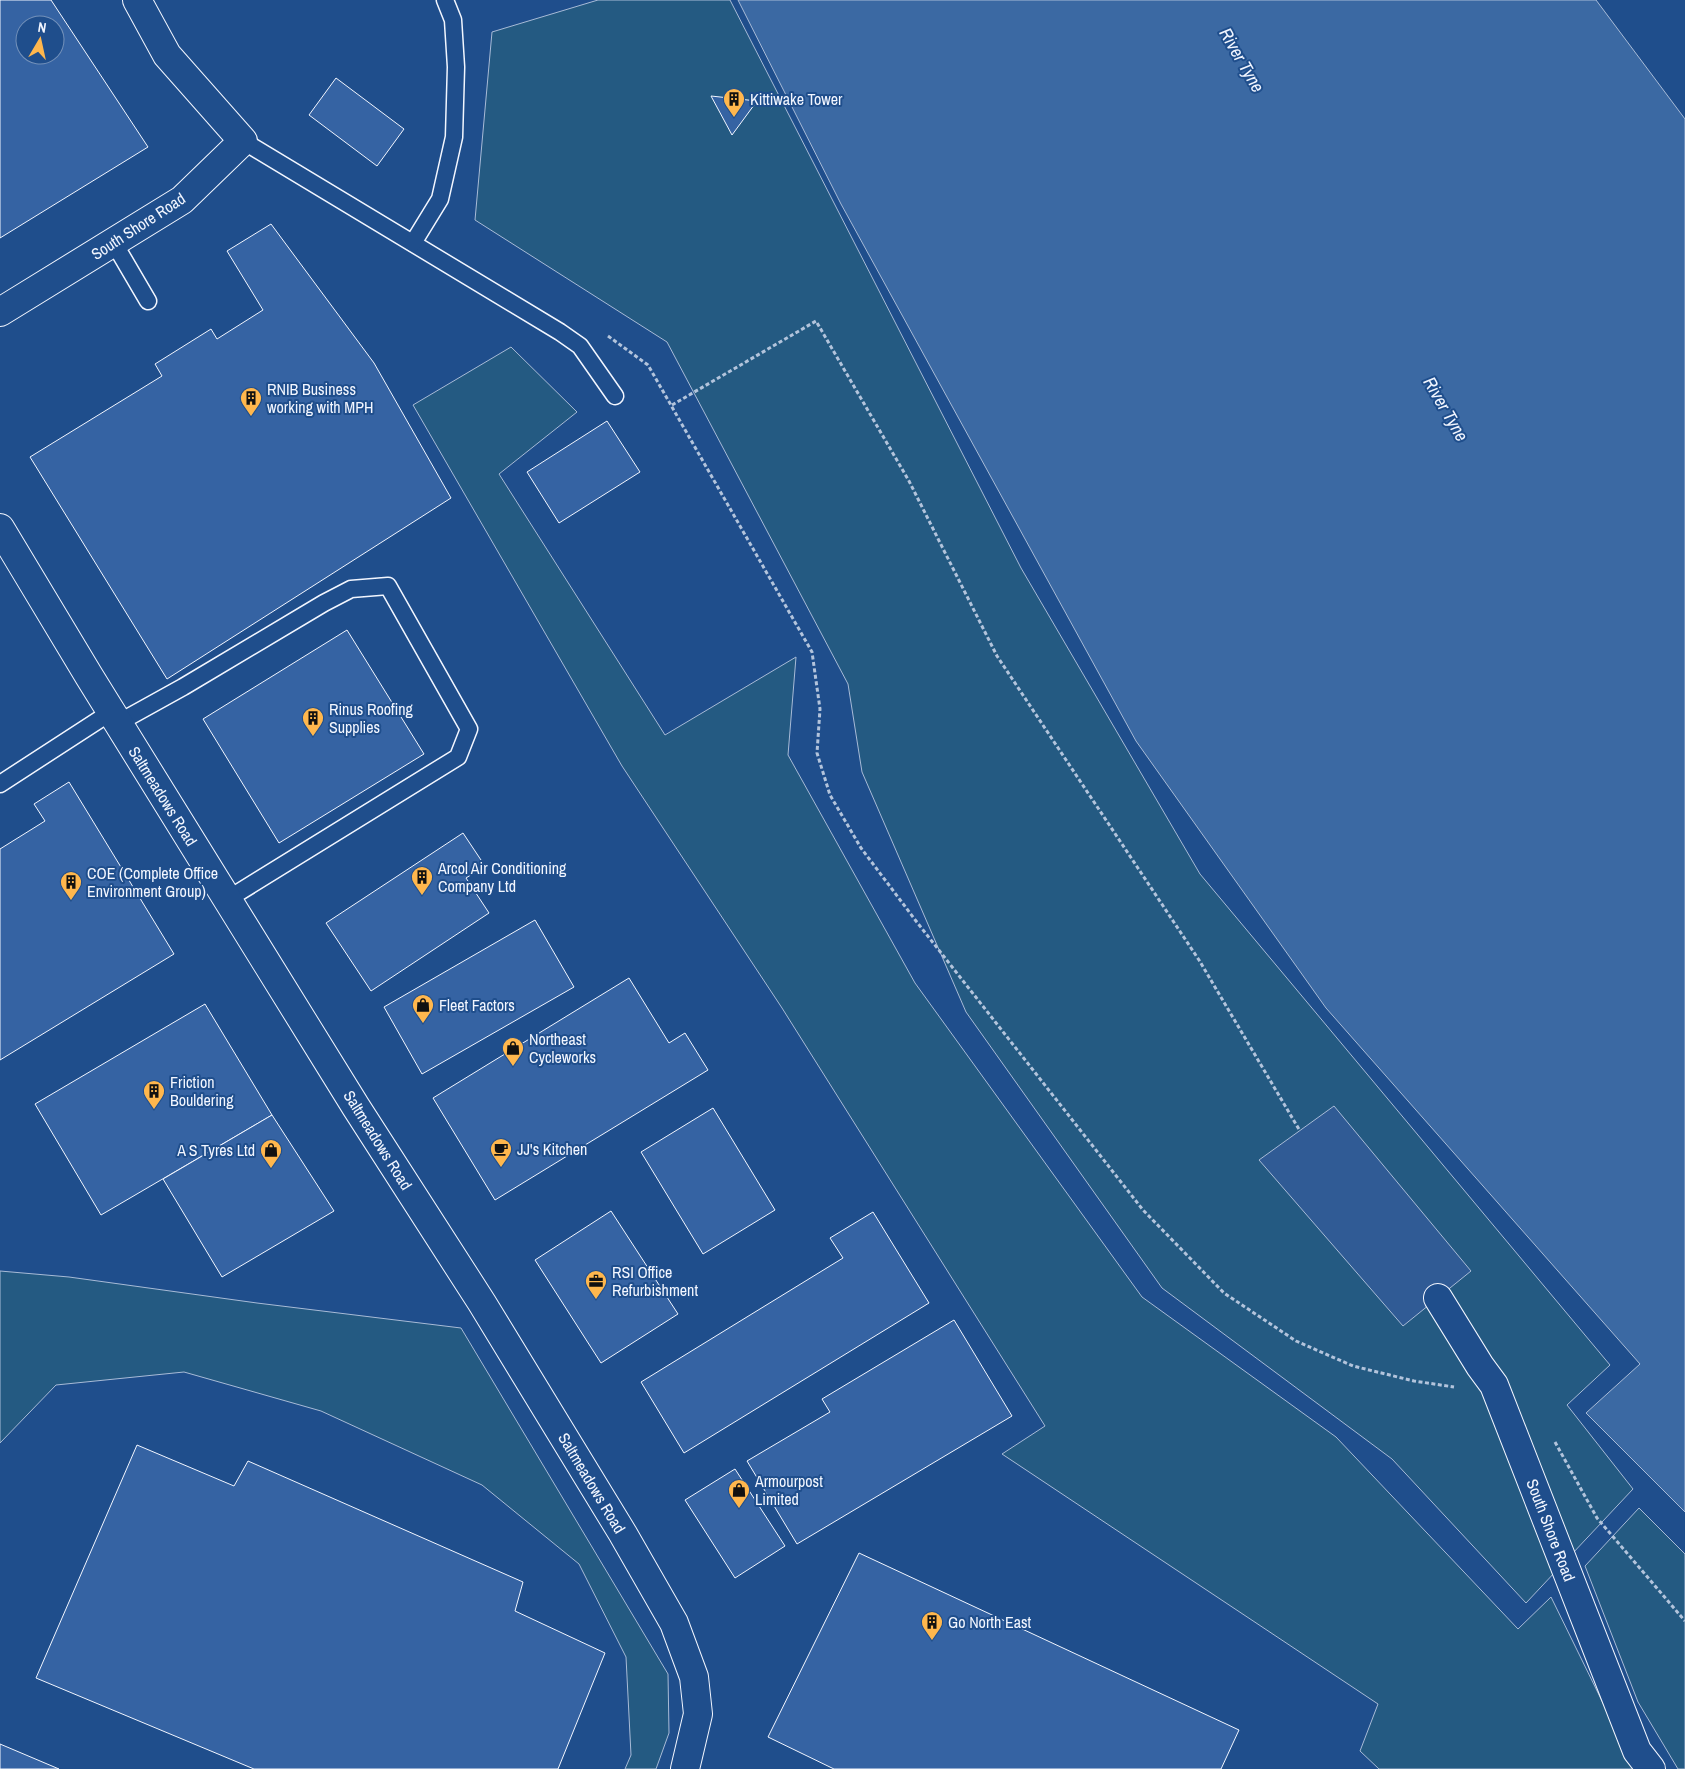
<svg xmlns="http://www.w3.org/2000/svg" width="1685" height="1769" viewBox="0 0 1685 1769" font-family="'Archivo Narrow',sans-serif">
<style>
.green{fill:#245a82;stroke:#a8bbd7}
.parking{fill:#305b95;stroke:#a8bbd7}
.water{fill:#3b69a3;stroke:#a8bbd7}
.building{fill:#3563a3;stroke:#f2f6ff;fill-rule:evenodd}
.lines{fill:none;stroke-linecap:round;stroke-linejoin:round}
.service-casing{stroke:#f2f6ff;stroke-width:19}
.minor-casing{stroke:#f2f6ff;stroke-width:30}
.tertiary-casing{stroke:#f2f6ff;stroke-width:30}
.path{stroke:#b3c4dc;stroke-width:3;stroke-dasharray:4 2.5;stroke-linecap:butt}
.service{stroke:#1f4e8c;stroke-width:16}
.minor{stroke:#1f4e8c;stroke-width:28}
.tertiary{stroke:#1f4e8c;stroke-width:28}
.labels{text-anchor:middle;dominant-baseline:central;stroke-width:4;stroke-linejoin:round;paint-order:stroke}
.poi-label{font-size:16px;fill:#f2f6ff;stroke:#1f4e8c;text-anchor:start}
.street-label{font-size:16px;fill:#f2f6ff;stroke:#1f4e8c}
.water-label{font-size:18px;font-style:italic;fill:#f2f6ff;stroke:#1f4e8c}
</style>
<rect width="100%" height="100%" fill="#1f4e8c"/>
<!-- green -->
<g class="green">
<path d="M598 0H730L1021 568 1200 874 1610 1365 1567 1405 1633 1489 1526 1603 1392 1459 1162 1288 966 1012 862 772 848 684 667 342 475 220 492 32Z"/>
<path d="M511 347 577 412 499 474 665 735 796 657 788 755 915 983 1142 1297 1336 1437 1518 1629 1551 1597 1628 1754 1637 1769H1379L1360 1751 1378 1704 1002 1454 1045 1426 782 1008 622 766 413 405Z"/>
<path d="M0 1271 69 1277 257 1303 461 1328 668 1674 669 1733 656 1769H625L631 1755 626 1657 579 1564 482 1485 321 1411 184 1372 56 1385 0 1443Z"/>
<path d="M1639 1508 1685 1554V1769H1678L1638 1702 1585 1566Z"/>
</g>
<!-- parking -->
<path class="parking" d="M1334 1106 1471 1271 1403 1326 1259 1160Z"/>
<!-- water -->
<path class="water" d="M738 0H1596L1685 119V1512L1586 1413 1640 1364 1326 1008 1136 741 841 204Z"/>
<!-- building -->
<g class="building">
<path d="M0 0H51L148 147 0 238ZM25 25H55V55H25Z"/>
<path d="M336 78 404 129 377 166 309 115Z"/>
<path d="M711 96 757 101 732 135Z"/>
<path d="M271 224 374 363 451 498 167 679 30 457 162 376 155 364 211 329 217 339 263 310 227 251Z"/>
<path d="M607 421 640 472 559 523 527 472Z"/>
<path d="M347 630 424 754 279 843 203 719Z"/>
<path d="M69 782 174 954 0 1060V849L45 821 34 804Z"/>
<path d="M463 833 485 866 466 878 489 913 371 991 326 923Z"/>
<path d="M535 920 574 987 422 1074 384 1007Z"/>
<path d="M629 978 669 1043 685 1033 708 1070 495 1200 433 1098Z"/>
<path d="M205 1004 272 1115 101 1215 35 1104Z"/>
<path d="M713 1108 775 1210 703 1254 641 1152Z"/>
<path d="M272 1115 334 1211 222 1277 163 1179Z"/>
<path d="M611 1211 678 1314 601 1363 535 1260Z"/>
<path d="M873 1212 929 1303 684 1453 641 1382 843 1258 830 1238Z"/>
<path d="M954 1320 1012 1416 797 1544 747 1461 830 1412 822 1399Z"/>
<path d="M137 1445 234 1486 248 1461 523 1582 515 1611 605 1653 558 1769H254L36 1678Z"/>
<path d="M735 1469 785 1546 735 1578 685 1500Z"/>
<path d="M859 1553 1239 1730 1221 1769H834L768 1737Z"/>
<path d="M0 1744 59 1769H0Z"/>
</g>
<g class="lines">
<!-- service casing -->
<g class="service-casing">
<g id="service">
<path d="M243 141 560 332 580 346 615 396"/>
<path d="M114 243 148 301"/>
<path d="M413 243 440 199 454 137 456 67 453 20 445 0"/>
<path d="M118 723 183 687 324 603 351 589 388 586 469 729 458 757 228 899"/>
<path d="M0 784 111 712"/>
</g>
</g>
<!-- minor casing -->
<g class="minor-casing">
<g id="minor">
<path d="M0 312 182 200 243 141 167 55 137 0"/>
<path d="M1438 1298 1480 1366 1494 1385 1637 1751 1651 1769"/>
</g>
</g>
<!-- tertiary casing -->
<g class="tertiary-casing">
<path id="tertiary" d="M0 528 89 676 356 1107 482 1303 623 1534 674 1623 694 1677 698 1714 685 1769"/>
</g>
<!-- path -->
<g class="path">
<path d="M608 336 648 365 812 652 820 709 817 753 830 795 861 848 916 921 1143 1210 1224 1293 1296 1341 1353 1366 1414 1381 1454 1387"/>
<path d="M672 405 816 321 909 481 997 656 1199 960 1300 1131"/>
<path d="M1555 1442 1597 1518 1685 1621"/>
</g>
<!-- service -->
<use href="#service" class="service"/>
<!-- minor -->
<use href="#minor" class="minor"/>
<!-- tertiary -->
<use href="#tertiary" class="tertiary"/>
</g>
<!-- icons -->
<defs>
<g id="building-pin" transform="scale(1.125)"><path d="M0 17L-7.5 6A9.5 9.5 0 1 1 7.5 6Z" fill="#ffb74d" stroke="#1f4e8c"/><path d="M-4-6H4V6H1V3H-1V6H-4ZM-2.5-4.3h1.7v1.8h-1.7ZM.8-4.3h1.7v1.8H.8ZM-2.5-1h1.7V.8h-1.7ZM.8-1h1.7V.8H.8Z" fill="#111"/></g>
<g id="shop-pin" transform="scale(1.125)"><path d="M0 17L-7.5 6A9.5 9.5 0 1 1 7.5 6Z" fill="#ffb74d" stroke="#1f4e8c"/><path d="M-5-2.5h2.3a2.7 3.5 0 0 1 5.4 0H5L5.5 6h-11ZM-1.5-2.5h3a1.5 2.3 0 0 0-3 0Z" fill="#111"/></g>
<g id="cafe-pin" transform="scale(1.125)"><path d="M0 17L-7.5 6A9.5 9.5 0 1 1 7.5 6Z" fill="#ffb74d" stroke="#1f4e8c"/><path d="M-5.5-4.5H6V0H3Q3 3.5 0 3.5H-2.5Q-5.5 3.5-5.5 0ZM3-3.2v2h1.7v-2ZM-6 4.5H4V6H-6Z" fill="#111"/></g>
<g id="office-pin" transform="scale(1.125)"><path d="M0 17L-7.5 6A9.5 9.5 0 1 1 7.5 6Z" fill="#ffb74d" stroke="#1f4e8c"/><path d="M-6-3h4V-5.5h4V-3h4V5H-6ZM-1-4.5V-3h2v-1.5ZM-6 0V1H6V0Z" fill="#111"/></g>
</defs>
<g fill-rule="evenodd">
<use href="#building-pin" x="734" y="99"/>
<use href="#building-pin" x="251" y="398"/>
<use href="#building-pin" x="313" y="718"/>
<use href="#building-pin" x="422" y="877"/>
<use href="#building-pin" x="71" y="882"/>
<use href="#shop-pin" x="423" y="1005"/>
<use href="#shop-pin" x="513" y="1048"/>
<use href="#building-pin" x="154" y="1091"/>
<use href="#cafe-pin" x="501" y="1149"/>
<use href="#shop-pin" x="271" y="1150"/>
<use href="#office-pin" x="596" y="1281"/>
<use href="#shop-pin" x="739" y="1490"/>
<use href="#building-pin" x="932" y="1622"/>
</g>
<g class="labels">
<!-- poi labels -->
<g class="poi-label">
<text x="750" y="99">Kittiwake Tower</text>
<text x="267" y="389">RNIB Business<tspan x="267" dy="18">working with MPH</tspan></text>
<text x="329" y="709">Rinus Roofing<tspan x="329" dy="18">Supplies</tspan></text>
<text x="438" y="868">Arcol Air Conditioning<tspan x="438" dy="18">Company Ltd</tspan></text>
<text x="87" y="873">COE (Complete Office<tspan x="87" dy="18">Environment Group)</tspan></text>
<text x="439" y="1005">Fleet Factors</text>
<text x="529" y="1039">Northeast<tspan x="529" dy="18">Cycleworks</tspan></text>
<text x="170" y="1082">Friction<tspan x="170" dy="18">Bouldering</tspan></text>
<text x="517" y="1149">JJ's Kitchen</text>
<text x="255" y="1150" text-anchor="end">A S Tyres Ltd</text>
<text x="612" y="1272">RSI Office<tspan x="612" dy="18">Refurbishment</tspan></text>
<text x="755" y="1481">Armourpost<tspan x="755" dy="18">Limited</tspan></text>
<text x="948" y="1622">Go North East</text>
</g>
<!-- street labels -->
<g class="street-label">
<text transform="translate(138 226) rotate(-33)">South Shore Road</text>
<text transform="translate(163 796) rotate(58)">Saltmeadows Road</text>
<text transform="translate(378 1140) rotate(58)">Saltmeadows Road</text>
<text transform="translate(592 1483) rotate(59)">Saltmeadows Road</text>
<text transform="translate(1551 1530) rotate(69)">South Shore Road</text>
</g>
<!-- water labels -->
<g class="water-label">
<text transform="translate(1242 60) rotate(60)">River Tyne</text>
<text transform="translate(1446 409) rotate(60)">River Tyne</text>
</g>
</g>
<!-- north arrow -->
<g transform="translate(40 40) rotate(9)"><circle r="24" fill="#1f4e8c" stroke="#7391ba"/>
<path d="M0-4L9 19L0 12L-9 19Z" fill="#ffb74d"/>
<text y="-8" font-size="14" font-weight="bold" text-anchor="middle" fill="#f2f6ff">N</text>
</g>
</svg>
